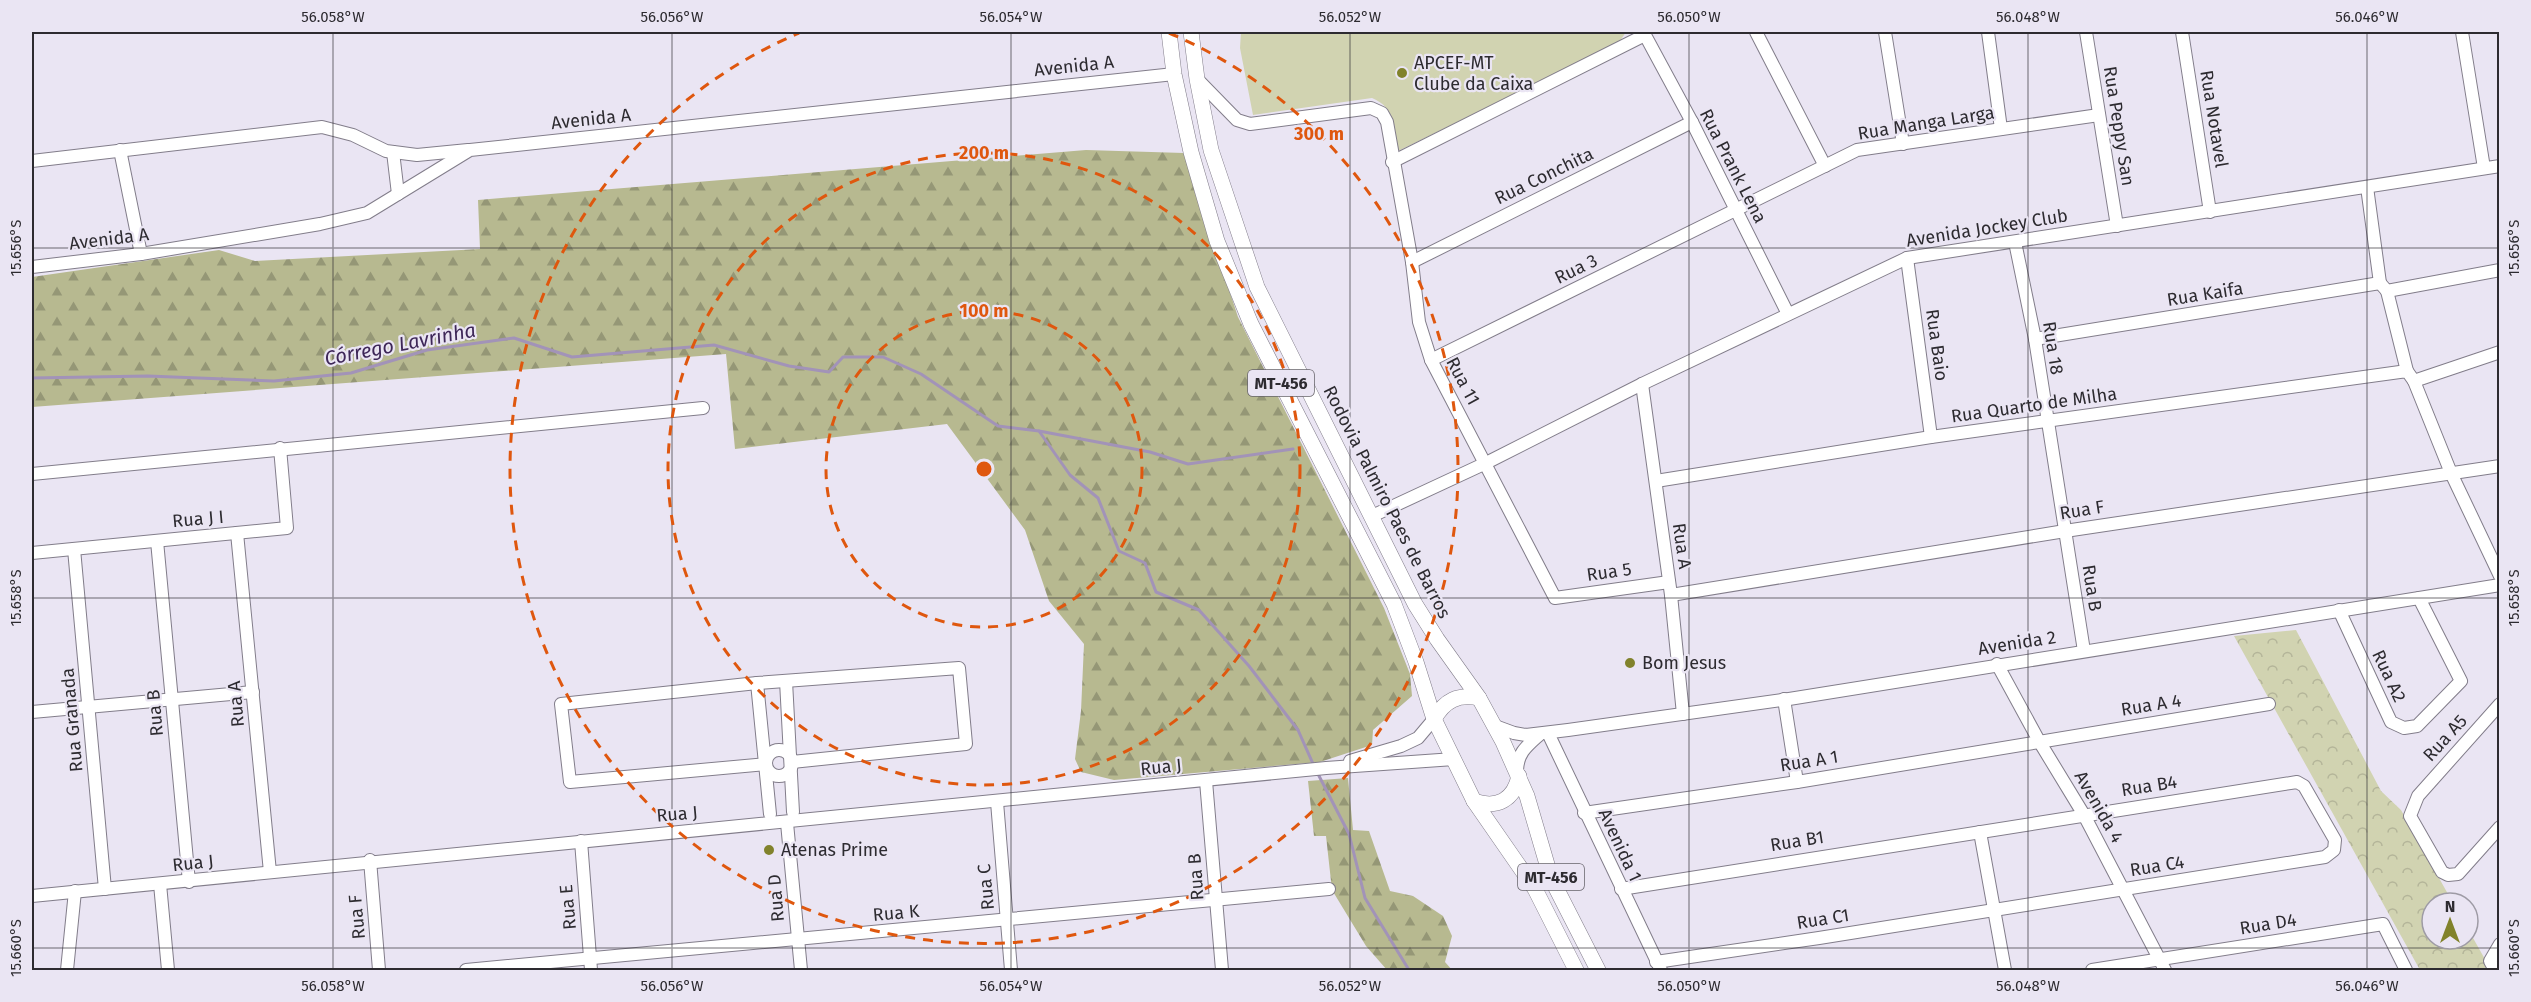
<svg xmlns="http://www.w3.org/2000/svg" width="2531" height="1002" viewBox="0 0 2531 1002" font-family="'Fira Sans',sans-serif">
<style>
.forest{fill:url(#forest-firs)}
.park{fill:url(#park-crowns)}
.pitch{fill:#d1d3b1}
.lines{fill:none;stroke-linecap:round;stroke-linejoin:round}
.stream{stroke:#a293b8;stroke-width:3}
.minor-casing{stroke:#827d8a;stroke-width:14}
.major-casing{stroke:#827d8a;stroke-width:16}
.minor{stroke:#fff;stroke-width:12}
.major{stroke:#fff;stroke-width:15}
.ticks{fill:none;stroke:#2d2b30;stroke-width:1.5;stroke-opacity:0.45}
.ring{fill:none;stroke:#df570e;stroke-width:3;stroke-dasharray:10 8}
.poi-dot{fill:#81822b;stroke:#eae5f3;stroke-width:2}
.labels{text-anchor:middle;dominant-baseline:central;stroke-width:4.5;stroke-linejoin:round;paint-order:stroke}
.shield{fill:#eae5f3;stroke:#66636a;stroke-width:1.5}
.shield-label{font-size:16px;font-weight:bold;fill:#2d2b30}
.poi-label{font-size:18px;fill:#2d2b30;stroke:#eae5f3;text-anchor:start}
.street-label{font-size:18px;fill:#2d2b30;stroke:#eae5f3}
.water-label{font-size:20px;font-style:italic;fill:#3e2758;stroke:#eae5f3}
.centre{fill:#df570e;stroke:#eae5f3;stroke-width:3}
.ring-label{font-size:18px;text-anchor:middle;font-weight:bold;fill:#df570e;stroke:#eae5f3;stroke-width:4.5;stroke-linejoin:round;paint-order:stroke}
.neatline{fill:none;stroke:#2d2b30;stroke-width:2}
.ticks-label{font-size:15px;text-anchor:middle;fill:#2d2b30}
</style>
<defs>
<pattern id="forest-firs" width="22" height="20" patternUnits="userSpaceOnUse" patternTransform="scale(1.5)"><rect width="22" height="20" fill="#b7b990"/><path d="M5 1l3.5 6h-7zM16 11l3.5 6h-7z" fill="#959776"/></pattern>
<pattern id="park-crowns" width="20" height="18" patternUnits="userSpaceOnUse" patternTransform="scale(1.5)"><rect width="20" height="18" fill="#d1d3b1"/><path d="M2 6a3 3 0 1 1 6 0M12 15a3 3 0 1 1 6 0" fill="none" stroke="#b4b599"/></pattern>
</defs>
<rect width="100%" height="100%" fill="#eae5f3"/>
<!-- forest -->
<g class="forest">
<path d="M1086 150 1184 153 1238 317 1384 608 1410 674 1412 696 1373 730 1372 745 1320 762 1114 780 1081 772 1075 759 1081 711 1084 644 1049 601 1025 530 947 424 735 449 726 354 32 407V277L219 250 255 261 480 249 478 200Z"/>
<path d="M1348 778 1353 830 1369 831 1390 891 1413 896 1443 916 1452 936 1445 962 1452 970H1387L1366 946 1332 890 1326 836H1314L1308 781Z"/>
</g>
<!-- park -->
<path class="park" d="M2296 630 2381 791 2401 810 2453 903H2432V939H2468V929L2491 970H2420L2234 636Z"/>
<!-- pitch -->
<path class="pitch" d="M1241 32H1626L1618 44 1398 151C1394 127 1396 108 1372 98L1253 115 1240 48Z"/>
<g class="lines">
<!-- stream -->
<g class="stream">
<path d="M32 378 148 376 274 381 351 373 427 350 514 338 572 357 714 345 789 366 829 372 843 357H883L921 374 998 426 1039 431 1070 475 1098 498 1119 551 1145 563 1156 592 1199 610 1249 666 1298 730 1314 766"/>
<path d="M1039 431 1150 452 1188 464 1293 449"/>
<path d="M1317 772 1349 834 1365 898 1409 970"/>
</g>
<!-- minor casing -->
<g class="minor-casing">
<g id="minor">
<path d="M1756 32 1825 166"/>
<path d="M1885 32 1903 144"/>
<path d="M1988 32 2001 129"/>
<path d="M2086 32 2117 226"/>
<path d="M2182 32 2210 212"/>
<path d="M2462 32 2484 168"/>
<path d="M1645 35 1692 122 1788 314"/>
<path d="M1197 79 1237 120 1250 124 1371 108 1382 113 1387 122 1412 262 1419 322 1431 360 1555 598 1669 582"/>
<path d="M120 150 141 254"/>
<path d="M393 152 398 194"/>
<path d="M32 161 322 127 353 135 386 151 417 155 468 150"/>
<path d="M1392 162 1645 35"/>
<path d="M2367 187 2380 283"/>
<path d="M2015 242 2035 339 2084 651"/>
<path d="M1907 258 1931 437"/>
<path d="M1412 262 1692 122"/>
<path d="M32 267 141 254 320 224 367 213 470 150 1174 74"/>
<path d="M2380 283 2387 291 2500 270"/>
<path d="M2387 291 2407 371"/>
<path d="M2035 339 2380 283"/>
<path d="M2500 352 2414 381 2451 473 2500 576"/>
<path d="M1431 360 1857 150 2099 115"/>
<path d="M1642 384 1671 595 1683 714"/>
<path d="M32 474 703 408"/>
<path d="M1656 481 1931 437 2407 371 2414 381"/>
<path d="M1372 516 1486 463 1642 384 1907 258 2500 166"/>
<path d="M237 533 270 872"/>
<path d="M157 541 189 882"/>
<path d="M74 549 105 889"/>
<path d="M32 553 287 528 280 448"/>
<path d="M1671 595 2065 531 2500 466"/>
<path d="M2339 610 2391 722 2404 728 2417 726 2461 681 2419 598"/>
<path d="M1997 664 2039 741 2084 815 2165 970"/>
<path d="M786 681 793 812"/>
<path d="M757 683 770 814"/>
<path d="M1784 699 1797 782"/>
<path d="M2500 704 2418 796 2410 816 2442 872 2448 875 2458 874 2500 827"/>
<path d="M32 712 253 692"/>
<path d="M1495 726 1514 733 1526 735 1568 730 1789 699 2500 585"/>
<path d="M1548 733 1661 970"/>
<circle cx="779" cy="763" r="13"/>
<path d="M1350 761 1401 746 1418 738 1434 719"/>
<path d="M766 764 570 782 561 704 757 683 959 668 966 744 792 762"/>
<path d="M1517 770C1518 752 1527 746 1540 734"/>
<path d="M1206 781 1222 970"/>
<path d="M997 802 1011 970"/>
<path d="M1584 813 1797 782 2269 704"/>
<path d="M787 823 801 970"/>
<path d="M1980 832 2005 970"/>
<path d="M581 841 591 970"/>
<path d="M370 860 379 970"/>
<path d="M160 884 168 970"/>
<path d="M1621 889 2297 782 2304 786 2335 840 2334 850 2325 857 1819 938 1656 962"/>
<path d="M32 896 1326 768 1454 759"/>
<path d="M67 970 75 891"/>
<path d="M466 970 1329 889"/>
<path d="M2092 970 2383 924 2406 970"/>
<path d="M2495 970 2490 961 2500 944"/>
</g>
</g>
<!-- major casing -->
<g class="major-casing">
<g id="major">
<path d="M1169 32 1174 74 1191 152 1217 241 1251 324 1394 604 1416 662 1434 719 1474 801 1535 889 1576 970"/>
<path d="M1191 32 1197 79 1211 150 1257 287 1415 604 1437 639 1479 698 1503 742 1527 796 1551 878 1598 970"/>
<path d="M1434 719C1445 700 1458 694 1479 698"/>
<path d="M1474 801C1497 809 1514 800 1519 776"/>
</g>
</g>
<!-- minor -->
<use href="#minor" class="minor"/>
<!-- major -->
<use href="#major" class="major"/>
</g>
<!-- ticks -->
<path class="ticks" d="M333 32V970M672 32V970M1011 32V970M1350 32V970M1689 32V970M2028 32V970M2367 32V970M32 248H2500M32 598H2500M32 948H2500"/>
<!-- distance rings -->
<g class="ring">
<circle cx="984" cy="469" r="158"/>
<circle cx="984" cy="469" r="316"/>
<path d="M1169 33A474 474 0 1 1 799 33"/>
</g>
<!-- markers -->
<g class="poi-dot">
<circle cx="1402" cy="73" r="6"/>
<circle cx="1630" cy="663" r="6"/>
<circle cx="769" cy="850" r="6"/>
</g>
<g class="labels">
<!-- shield labels -->
<g class="shield">
<rect x="1248" y="370" width="66" height="26" rx="4.5"/>
<rect x="1518" y="864" width="66" height="26" rx="4.5"/>
</g>
<g class="shield-label">
<text x="1281" y="383">MT-456</text>
<text x="1551" y="877">MT-456</text>
</g>
<!-- poi labels -->
<g class="poi-label">
<text x="1414" y="63">APCEF-MT<tspan x="1414" dy="21">Clube da Caixa</tspan></text>
<text x="1642" y="663">Bom Jesus</text>
<text x="781" y="850">Atenas Prime</text>
</g>
<!-- street labels -->
<g class="street-label">
<text transform="translate(1074 66) rotate(-6)">Avenida A</text>
<text transform="translate(591 119) rotate(-6)">Avenida A</text>
<text transform="translate(2214 119) rotate(81)">Rua Notavel</text>
<text transform="translate(1926 123) rotate(-9)">Rua Manga Larga</text>
<text transform="translate(2119 126) rotate(81)">Rua Peppy San</text>
<text transform="translate(1733 166) rotate(63)">Rua Prank Lena</text>
<text transform="translate(1544 176) rotate(-26)">Rua Conchita</text>
<text transform="translate(1987 228) rotate(-9)">Avenida Jockey Club</text>
<text transform="translate(109 239) rotate(-7)">Avenida A</text>
<text transform="translate(1576 269) rotate(-26)">Rua 3</text>
<text transform="translate(2205 294) rotate(-9)">Rua Kaifa</text>
<text transform="translate(1937 345) rotate(82)">Rua Baio</text>
<text transform="translate(2053 348) rotate(81)">Rua 18</text>
<text transform="translate(1463 381) rotate(62)">Rua 11</text>
<text transform="translate(2034 405) rotate(-8)">Rua Quarto de Milha</text>
<text transform="translate(1387 502) rotate(63)">Rodovia Palmiro Paes de Barros</text>
<text transform="translate(2082 510) rotate(-9)">Rua F</text>
<text transform="translate(198 519) rotate(-5)">Rua J I</text>
<text transform="translate(1682 546) rotate(82)">Rua A</text>
<text transform="translate(1609 572) rotate(-8)">Rua 5</text>
<text transform="translate(2092 588) rotate(81)">Rua B</text>
<text transform="translate(2017 643) rotate(-9)">Avenida 2</text>
<text transform="translate(2389 676) rotate(65)">Rua A2</text>
<text transform="translate(236 704) rotate(-95)">Rua A</text>
<text transform="translate(2151 705) rotate(-9)">Rua A 4</text>
<text transform="translate(155 713) rotate(-95)">Rua B</text>
<text transform="translate(72 720) rotate(-95)">Rua Granada</text>
<text transform="translate(2445 738) rotate(-48)">Rua A5</text>
<text transform="translate(1809 761) rotate(-9)">Rua A 1</text>
<text transform="translate(1161 767) rotate(-6)">Rua J</text>
<text transform="translate(2149 786) rotate(-9)">Rua B4</text>
<text transform="translate(2099 807) rotate(60)">Avenida 4</text>
<text transform="translate(677 814) rotate(-5)">Rua J</text>
<text transform="translate(1797 841) rotate(-9)">Rua B1</text>
<text transform="translate(1620 845) rotate(65)">Avenida 1</text>
<text transform="translate(193 863) rotate(-6)">Rua J</text>
<text transform="translate(2157 866) rotate(-9)">Rua C4</text>
<text transform="translate(1196 877) rotate(-94)">Rua B</text>
<text transform="translate(986 887) rotate(-95)">Rua C</text>
<text transform="translate(776 898) rotate(-95)">Rua D</text>
<text transform="translate(568 907) rotate(-95)">Rua E</text>
<text transform="translate(896 913) rotate(-5)">Rua K</text>
<text transform="translate(357 917) rotate(-95)">Rua F</text>
<text transform="translate(1823 919) rotate(-9)">Rua C1</text>
<text transform="translate(2268 924) rotate(-9)">Rua D4</text>
</g>
<!-- water labels -->
<g class="water-label">
<text transform="translate(400 344) rotate(-11)">Córrego Lavrinha</text>
</g>
</g>
<circle cx="984" cy="469" r="9" class="centre"/>
<g class="ring-label">
<text x="1319" y="140">300 m</text>
<text x="984" y="159">200 m</text>
<text x="984" y="317">100 m</text>
</g>
<!-- border -->
<rect width="2531" height="1002" fill="none" stroke="#eae5f3" stroke-width="66"/>
<!-- north arrow -->
<g transform="translate(2450 921)"><circle r="28" fill="#eae5f3" stroke="#9e9ba5" stroke-width="1.5"/>
<path d="M0-4.5L10 22L0 15L-10 22Z" fill="#81822b"/>
<text y="-9" font-size="16" font-weight="bold" text-anchor="middle" fill="#2d2b30">N</text>
</g>
<rect x="33" y="33" width="2465" height="936" class="neatline"/>
<g class="ticks-label">
<text x="333" y="22">56.058°W</text>
<text x="672" y="22">56.056°W</text>
<text x="1011" y="22">56.054°W</text>
<text x="1350" y="22">56.052°W</text>
<text x="1689" y="22">56.050°W</text>
<text x="2028" y="22">56.048°W</text>
<text x="2367" y="22">56.046°W</text>
<text transform="translate(16 248) rotate(-90)" y="5">15.656°S</text>
<text transform="translate(2514 248) rotate(-90)" y="5">15.656°S</text>
<text transform="translate(16 598) rotate(-90)" y="5">15.658°S</text>
<text transform="translate(2514 598) rotate(-90)" y="5">15.658°S</text>
<text transform="translate(16 948) rotate(-90)" y="5">15.660°S</text>
<text transform="translate(2514 948) rotate(-90)" y="5">15.660°S</text>
<text x="333" y="991">56.058°W</text>
<text x="672" y="991">56.056°W</text>
<text x="1011" y="991">56.054°W</text>
<text x="1350" y="991">56.052°W</text>
<text x="1689" y="991">56.050°W</text>
<text x="2028" y="991">56.048°W</text>
<text x="2367" y="991">56.046°W</text>
</g>
</svg>
